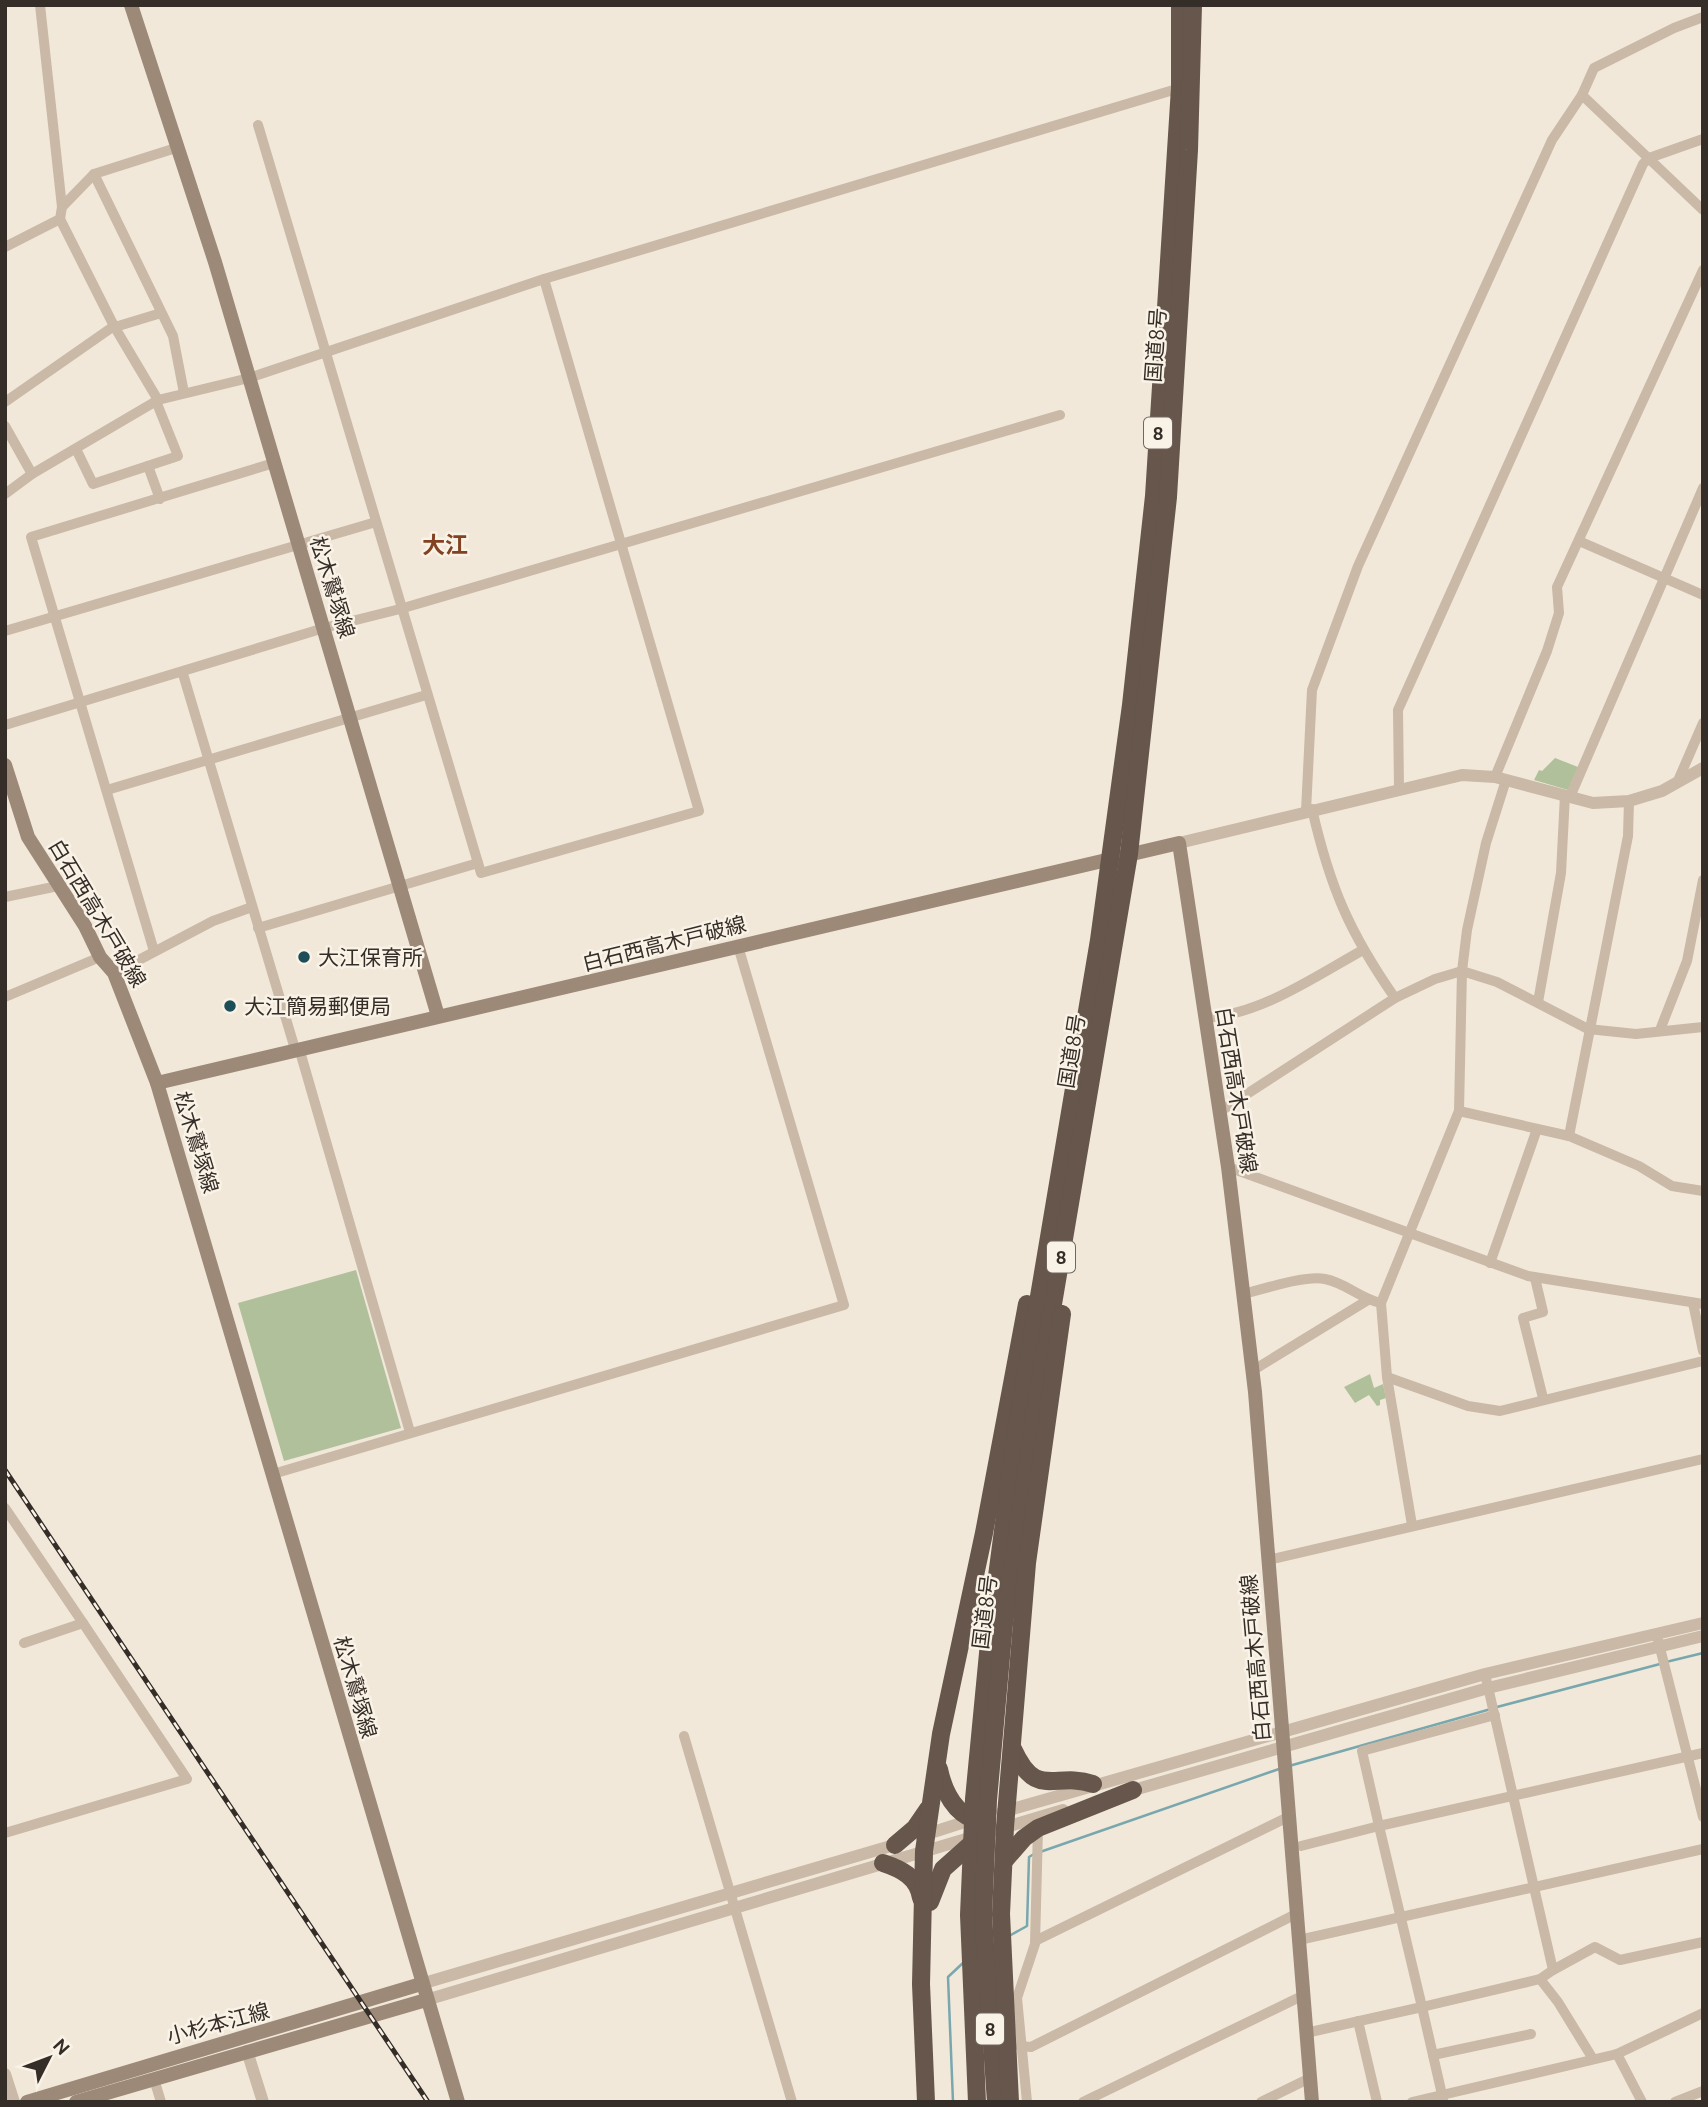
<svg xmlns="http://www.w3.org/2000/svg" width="1708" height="2107" viewBox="0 0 1708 2107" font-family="Ubuntu,'Noto Sans JP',sans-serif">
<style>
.green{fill:#b0c09a}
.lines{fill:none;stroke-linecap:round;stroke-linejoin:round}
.stream{stroke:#79a7ae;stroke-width:2.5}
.minor{stroke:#c9b9a6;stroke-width:10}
.tertiary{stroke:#c9b9a6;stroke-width:12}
.secondary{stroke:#9c8978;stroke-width:14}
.trunk{stroke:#66564b;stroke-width:18}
.rail-casing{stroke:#352d27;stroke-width:5}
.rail{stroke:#f9f2e6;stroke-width:2.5;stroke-dasharray:8;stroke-linecap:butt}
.poi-dot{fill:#1d4d56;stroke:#f9f2e6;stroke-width:2.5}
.labels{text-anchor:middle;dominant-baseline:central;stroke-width:5;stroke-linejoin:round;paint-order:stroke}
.shield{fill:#f9f2e6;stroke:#706860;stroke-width:2}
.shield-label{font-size:19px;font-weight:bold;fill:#352d27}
.street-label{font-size:21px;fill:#352d27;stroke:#f9f2e6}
.poi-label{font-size:21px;fill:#352d27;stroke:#f9f2e6;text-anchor:start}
.neighbourhood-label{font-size:23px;font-weight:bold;fill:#834221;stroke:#f9f2e6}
</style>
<rect width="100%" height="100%" fill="#f1e8da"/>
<!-- green -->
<g class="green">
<path d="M1555 758 1578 767 1568 790 1534 780 1539 770 1542 771Z"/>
<path d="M356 1270 401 1428 284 1461 238 1303Z"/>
<path d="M1370 1374 1374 1388 1383 1384 1386 1398 1380 1400V1405L1377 1406 1369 1395 1355 1403 1344 1387Z"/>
</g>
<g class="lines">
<!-- stream -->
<g class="stream">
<path d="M1666 1662 1703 1653"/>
<path d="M1497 1707 1660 1664"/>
<path d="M1289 1766 1491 1709"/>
<path d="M1040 1852 1279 1769"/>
<path d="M1009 1936 1027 1926 1029 1857 1034 1854"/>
<path d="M953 2102 948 1977 964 1962"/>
</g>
<!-- minor -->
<g class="minor">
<path d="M1582 95 1703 210"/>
<path d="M258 125 481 873 699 811 544 279"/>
<path d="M94 174 173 336 184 393"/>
<path d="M62 207 94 174 179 147"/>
<path d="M60 219 114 326 158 400"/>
<path d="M5 247 60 219 62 207 40 5"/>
<path d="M115 327 161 313"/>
<path d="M5 402 114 326"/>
<path d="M5 426 32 474"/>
<path d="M76 449 93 484 178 456 156 401"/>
<path d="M148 466 160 499"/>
<path d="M5 494 32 474 158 400 249 378 544 279 1180 88"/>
<path d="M1579 541 1703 595"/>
<path d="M5 631 376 522"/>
<path d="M183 674 295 1049"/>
<path d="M5 725 324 628 400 609 1060 415"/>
<path d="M1495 777 1547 651 1559 613 1557 587 1703 270"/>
<path d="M1677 783 1703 723"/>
<path d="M1399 788 1398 710 1643 164 1649 158 1703 139"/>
<path d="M107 790 426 695"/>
<path d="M1570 797 1703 488"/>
<path d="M1312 809C1330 887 1349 932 1395 998"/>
<path d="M1306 811 1312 690 1358 566 1552 140 1582 95 1594 68 1674 28 1703 17"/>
<path d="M5 897 58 886"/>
<path d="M258 928 478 863"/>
<path d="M154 951 31 537 274 463"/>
<path d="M114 973 213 921 252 907"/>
<path d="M5 997 100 957"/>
<path d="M1538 1002 1561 873 1565 795"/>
<path d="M1205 1018C1262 1014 1314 977 1363 950"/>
<path d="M1660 1030 1687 961 1703 880"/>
<path d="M299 1048 410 1432"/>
<path d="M1459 1111 1569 1136 1639 1166 1672 1186 1703 1191"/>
<path d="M1219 1112 1395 998 1435 979 1462 971 1497 982 1588 1029 1636 1034 1703 1027"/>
<path d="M1569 1136 1628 836 1629 801"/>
<path d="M1228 1167 1528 1276 1703 1304"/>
<path d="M1490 1263 1537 1129"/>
<path d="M1535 1278 1543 1312 1523 1318 1543 1398"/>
<path d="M1243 1294C1264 1289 1305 1275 1325 1279 1346 1283 1361 1299 1381 1303"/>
<path d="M1693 1303 1703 1351"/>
<path d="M1252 1371 1368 1300"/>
<path d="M1387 1377 1468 1406 1500 1411 1703 1361"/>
<path d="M273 1474 844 1305 738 946"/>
<path d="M5 1508 83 1623"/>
<path d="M1412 1525 1387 1377 1381 1303 1459 1111 1462 971 1467 930 1486 843 1506 780"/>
<path d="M1268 1560 1703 1459"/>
<path d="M1658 1640 1703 1817"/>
<path d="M1485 1674 1553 1970 1540 1979 1558 2002 1593 2059"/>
<path d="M684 1736 792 2102"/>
<path d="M5 1833 187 1779 83 1623 24 1643"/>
<path d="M1301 1846 1379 1826 1362 1751 1495 1715"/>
<path d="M1299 1940 1703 1849"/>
<path d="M1035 1941 1288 1817"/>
<path d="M1553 1970 1595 1947 1620 1960 1703 1942"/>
<path d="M1358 2021 1377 2102"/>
<path d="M1306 2033 1422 2007 1379 1826 1703 1753"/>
<path d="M1020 2046 1031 2047 1296 1914"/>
<path d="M1617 2054 1642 2102"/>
<path d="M1433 2055 1531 2034"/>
<path d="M154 2079 161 2102"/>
<path d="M1443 2099 1422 2007 1540 1979"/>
<path d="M1027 2102 1017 1998 1035 1944 1038 1828"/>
<path d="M1083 2102 1304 1995"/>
<path d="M1261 2102 1310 2078"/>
<path d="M1412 2102 1617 2054 1703 2013"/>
<path d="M1675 2102 1703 2091"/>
</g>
<!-- tertiary -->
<g class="tertiary">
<path d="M1179 843 1462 775 1495 777 1593 803 1629 801 1662 791 1703 768"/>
<path d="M1127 1792 1488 1688 1703 1636"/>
<path d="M1002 1812 1485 1674 1703 1623"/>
<path d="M921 1836 977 1818"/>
<path d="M421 1984 901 1843"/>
<path d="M426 2000 1063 1810"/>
<path d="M247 2051 263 2102"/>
<path d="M5 2074 14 2102"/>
</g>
<!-- secondary -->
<g class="secondary">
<path d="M131 5 215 262 438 1016"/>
<path d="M5 765 28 837 85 926 100 957 114 973 157 1083 458 2102"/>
<path d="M157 1083 1179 843 1228 1167 1255 1392 1312 2102"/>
<path d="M27 2102 421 1984"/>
<path d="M76 2102 426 2000"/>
</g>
<!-- trunk -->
<g class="trunk">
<path d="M1013 1749C1037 1801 1054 1771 1093 1784"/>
<path d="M939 1769C944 1793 955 1816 982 1822"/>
<path d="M895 1845 915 1828 928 1809"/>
<path d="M1004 1861 1024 1838 1038 1828 1133 1790"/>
<path d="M883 1863C901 1869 918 1877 921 1898"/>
<path d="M930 1902 943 1869 979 1837"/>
<path d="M926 2102 921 1984 924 1851 941 1734 984 1533 1027 1304"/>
<path d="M977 2102 969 1915 974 1799 991 1622 1015 1439 1099 940 1131 705 1154 496 1180 88V5"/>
<path d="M996 2102 983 1916 988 1800 1004 1624 1039 1387 1129 854 1168 497 1189 150 1193 5"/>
<path d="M1010 2102 1001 1914 1005 1827 1027 1563 1062 1314"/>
</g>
<!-- rail casing -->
<g class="rail-casing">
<path id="rail" d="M5 1470 428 2102"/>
</g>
<!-- rail -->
<use href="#rail" class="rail"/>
</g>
<!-- markers -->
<g class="poi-dot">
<circle cx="304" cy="957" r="7"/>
<circle cx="230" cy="1006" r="7"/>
</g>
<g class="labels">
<!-- shield labels -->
<g class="shield">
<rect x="1144" y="417.5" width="28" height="31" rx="5"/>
<rect x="1047" y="1241.5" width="28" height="31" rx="5"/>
<rect x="976" y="2013.5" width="28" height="31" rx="5"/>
</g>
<g class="shield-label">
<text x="1158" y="433">8</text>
<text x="1061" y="1257">8</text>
<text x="990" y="2029">8</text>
</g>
<!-- street labels -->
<g class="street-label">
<text transform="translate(1155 345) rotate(-86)">国道8号</text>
<text transform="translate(333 587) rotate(73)">松木鷲塚線</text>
<text transform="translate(98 913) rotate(59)">白石西高木戸破線</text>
<text transform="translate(664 943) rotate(-14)">白石西高木戸破線</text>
<text transform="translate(1071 1051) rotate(-81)">国道8号</text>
<text transform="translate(1237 1090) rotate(81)">白石西高木戸破線</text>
<text transform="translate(197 1142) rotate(73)">松木鷲塚線</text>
<text transform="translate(984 1612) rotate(-83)">国道8号</text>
<text transform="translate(1255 1658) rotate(-95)">白石西高木戸破線</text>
<text transform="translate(356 1687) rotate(74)">松木鷲塚線</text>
<text transform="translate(218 2023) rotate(-15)">小杉本江線</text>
</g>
<!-- poi labels -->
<g class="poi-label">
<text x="318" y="957">大江保育所</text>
<text x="244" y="1006">大江簡易郵便局</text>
</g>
<!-- neighbourhood labels -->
<g class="neighbourhood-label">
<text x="445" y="544">大江</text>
</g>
</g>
<!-- border -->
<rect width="1708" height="2107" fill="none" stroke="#352d27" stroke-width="14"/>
<!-- north arrow -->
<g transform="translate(49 2058) rotate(48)" stroke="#f9f2e6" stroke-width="5" paint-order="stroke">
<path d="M0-5L12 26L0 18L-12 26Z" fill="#352d27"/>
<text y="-10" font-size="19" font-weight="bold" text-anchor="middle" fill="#352d27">N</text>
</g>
</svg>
